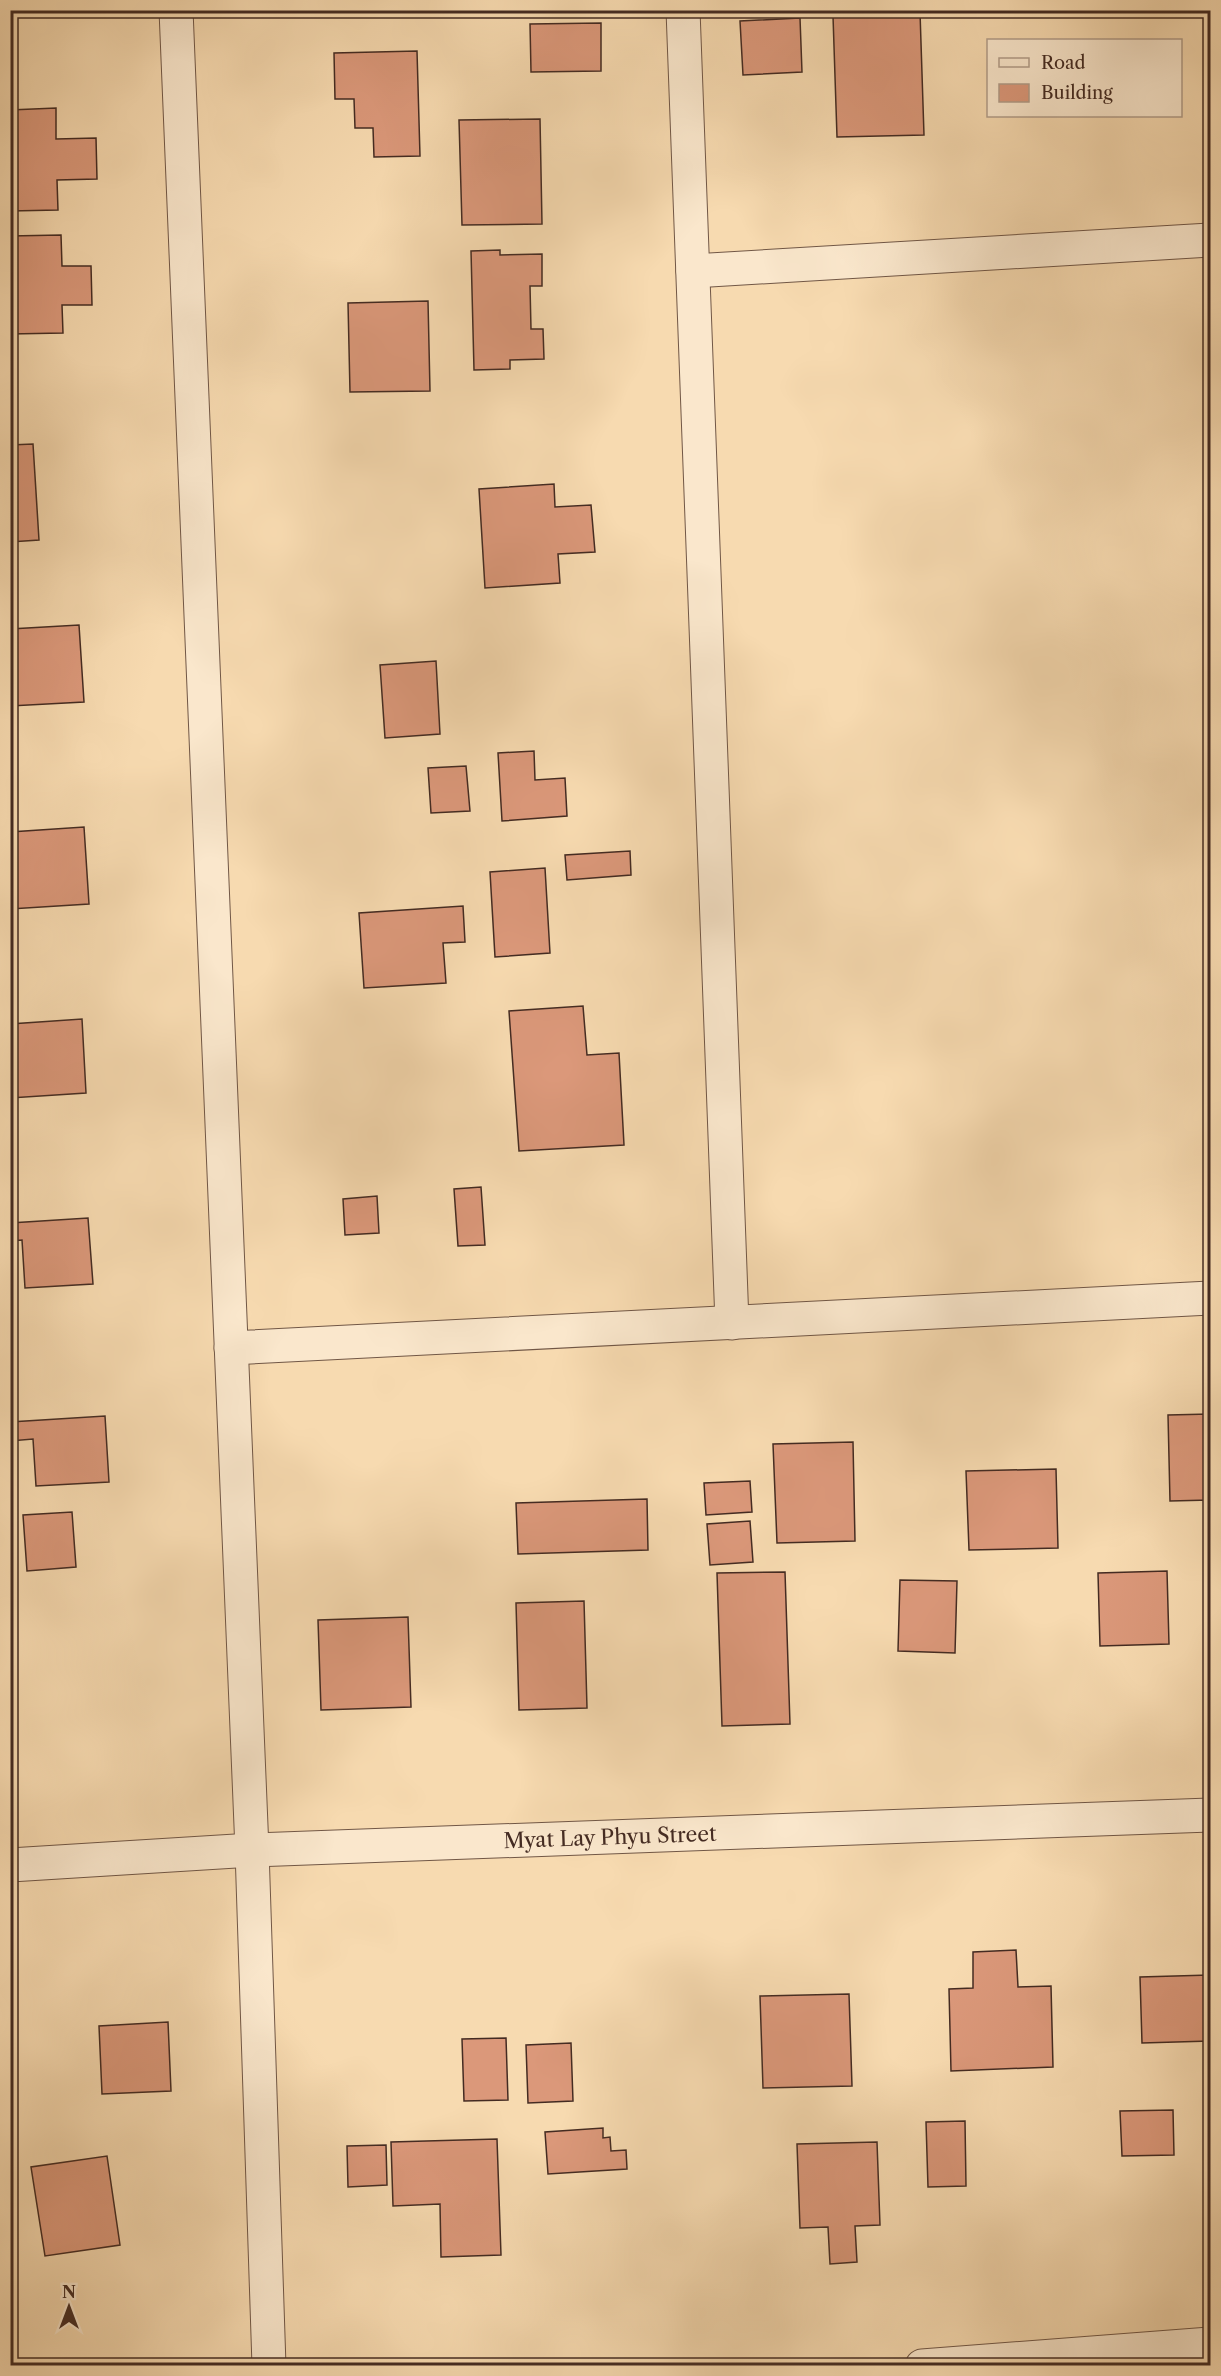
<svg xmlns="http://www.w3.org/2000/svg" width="1221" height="2376" viewBox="0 0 1221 2376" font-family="'Libre Caslon Text',serif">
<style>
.building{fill:#db987a;stroke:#442b22;stroke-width:1.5}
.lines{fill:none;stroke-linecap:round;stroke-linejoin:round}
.minor-casing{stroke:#715746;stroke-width:35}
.minor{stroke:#fae7cc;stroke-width:33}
.labels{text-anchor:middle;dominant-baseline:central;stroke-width:4.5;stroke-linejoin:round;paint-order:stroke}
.street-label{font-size:21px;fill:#442b22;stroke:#fae7cc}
</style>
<rect width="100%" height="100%" fill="#f7dab0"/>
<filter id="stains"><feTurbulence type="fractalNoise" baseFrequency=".00333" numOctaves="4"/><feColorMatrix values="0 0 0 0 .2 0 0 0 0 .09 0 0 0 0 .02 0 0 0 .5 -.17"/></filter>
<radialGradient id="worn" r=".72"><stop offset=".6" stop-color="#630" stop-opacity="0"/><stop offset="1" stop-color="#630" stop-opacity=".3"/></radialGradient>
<!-- building -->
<g class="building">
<path d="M920 12 924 135 837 137 833 16Z"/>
<path d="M800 18 802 72 743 75 740 21Z"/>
<path d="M601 23V71L531 72 530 24Z"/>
<path d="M417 51 420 156 374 157 373 128H355L354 99H335L334 53Z"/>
<path d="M56 108V139L96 138 97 179 57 180 58 210 10 211V110Z"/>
<path d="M540 119 542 224 462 225 459 120Z"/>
<path d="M61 235 62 266H91L92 305H62L63 333 10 334V236Z"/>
<path d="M500 250V255L542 254V286H530L531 329H543L544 359 510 360V369L474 370 471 251Z"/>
<path d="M428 301 430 391 350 392 348 303Z"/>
<path d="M33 444 39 540 10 542V445Z"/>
<path d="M554 484 555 507 591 505 595 552 558 554 560 583 485 588 479 489Z"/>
<path d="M79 625 84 702 10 706V629Z"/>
<path d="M436 661 440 734 385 738 380 665Z"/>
<path d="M534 751 535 780 565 778 567 816 502 821 498 753Z"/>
<path d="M466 766 470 811 431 813 428 768Z"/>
<path d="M84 827 89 904 10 909V832Z"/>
<path d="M630 851 631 875 567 880 565 855Z"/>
<path d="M545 868 550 953 495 957 490 872Z"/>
<path d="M463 906 465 942 443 943 446 983 364 988 359 913Z"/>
<path d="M583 1006 587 1055 619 1053 624 1145 519 1151 509 1011Z"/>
<path d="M82 1019 86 1093 10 1098V1024Z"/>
<path d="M481 1187 485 1245 458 1246 454 1189Z"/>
<path d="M377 1196 379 1233 345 1235 343 1199Z"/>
<path d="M88 1218 93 1284 25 1288 22 1240 10 1241V1223Z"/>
<path d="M1210 1414V1500L1170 1501 1168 1415Z"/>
<path d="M105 1416 109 1482 36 1486 33 1439 10 1441V1422Z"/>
<path d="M853 1442 855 1541 777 1543 773 1444Z"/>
<path d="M1056 1469 1058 1548 969 1550 966 1471Z"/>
<path d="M750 1481 752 1512 706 1515 704 1483Z"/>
<path d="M647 1499 648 1550 518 1554 516 1503Z"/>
<path d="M72 1512 76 1567 27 1571 23 1515Z"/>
<path d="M750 1521 753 1562 710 1565 707 1524Z"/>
<path d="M1167 1571 1169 1644 1100 1646 1098 1573Z"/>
<path d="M785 1572 790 1724 722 1726 717 1573Z"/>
<path d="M900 1580 957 1581 955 1653 898 1651Z"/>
<path d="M584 1601 587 1708 519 1710 516 1603Z"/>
<path d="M408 1617 411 1707 321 1710 318 1620Z"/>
<path d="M1016 1950 1018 1987 1051 1986 1053 2067 951 2071 949 1989 973 1988V1952Z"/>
<path d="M1210 1975V2041L1142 2043 1140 1977Z"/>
<path d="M849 1994 852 2086 763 2088 760 1996Z"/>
<path d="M168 2022 171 2091 102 2094 99 2026Z"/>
<path d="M506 2038 508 2100 464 2101 462 2039Z"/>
<path d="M571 2043 573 2101 528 2103 526 2045Z"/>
<path d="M1173 2110 1174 2155 1122 2156 1120 2111Z"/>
<path d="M965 2121 966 2186 928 2187 926 2122Z"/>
<path d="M603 2128V2138L610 2137 611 2151 626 2150 627 2169 548 2174 545 2132Z"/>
<path d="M497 2139 501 2255 441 2257 440 2204 393 2206 391 2142Z"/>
<path d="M877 2142 880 2225 855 2226 857 2262 830 2264 828 2227 800 2228 797 2144Z"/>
<path d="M386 2145 387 2185 348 2187 347 2146Z"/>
<path d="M107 2156 120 2245 45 2256 31 2167Z"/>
</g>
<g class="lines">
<!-- minor casing -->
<g class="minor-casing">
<g id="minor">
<path d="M176 10 252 1850 269 2366"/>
<path d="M683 10 732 1323"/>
<path d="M693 271 1210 240"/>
<path d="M231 1348 1210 1298"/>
<path d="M10 1865 252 1850 1210 1815"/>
<path d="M922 2366 1210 2344"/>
</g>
</g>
<!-- minor -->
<use href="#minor" class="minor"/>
</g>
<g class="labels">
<!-- street labels -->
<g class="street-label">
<text transform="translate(610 1837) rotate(-2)">Myat Lay Phyu Street</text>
</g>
</g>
<!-- margin -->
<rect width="1221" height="2376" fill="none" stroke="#f7dab0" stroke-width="36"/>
<rect x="12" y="12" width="1197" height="2352" fill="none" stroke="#442b22" stroke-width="3"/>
<rect x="18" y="18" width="1185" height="2340" fill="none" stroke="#442b22" stroke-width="1.5"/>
<!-- legend -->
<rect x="987" y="39" width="195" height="78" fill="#fae7cc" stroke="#b19c88" stroke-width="1.5"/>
<rect x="999" y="58" width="30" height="9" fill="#fae7cc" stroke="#b19c88" stroke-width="1.5"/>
<text x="1041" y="69" font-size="18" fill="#442b22">Road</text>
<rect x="999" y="84" width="30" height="18" fill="#db987a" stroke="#b19c88" stroke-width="1.5"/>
<text x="1041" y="99" font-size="18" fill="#442b22">Building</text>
<!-- north arrow -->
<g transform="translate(69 2307)" stroke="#fae7cc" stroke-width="4.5" paint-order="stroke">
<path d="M0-4.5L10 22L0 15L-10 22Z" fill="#442b22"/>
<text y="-9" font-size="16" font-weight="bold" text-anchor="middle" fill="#442b22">N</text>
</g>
<rect width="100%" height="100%" filter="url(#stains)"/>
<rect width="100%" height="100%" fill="url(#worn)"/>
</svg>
